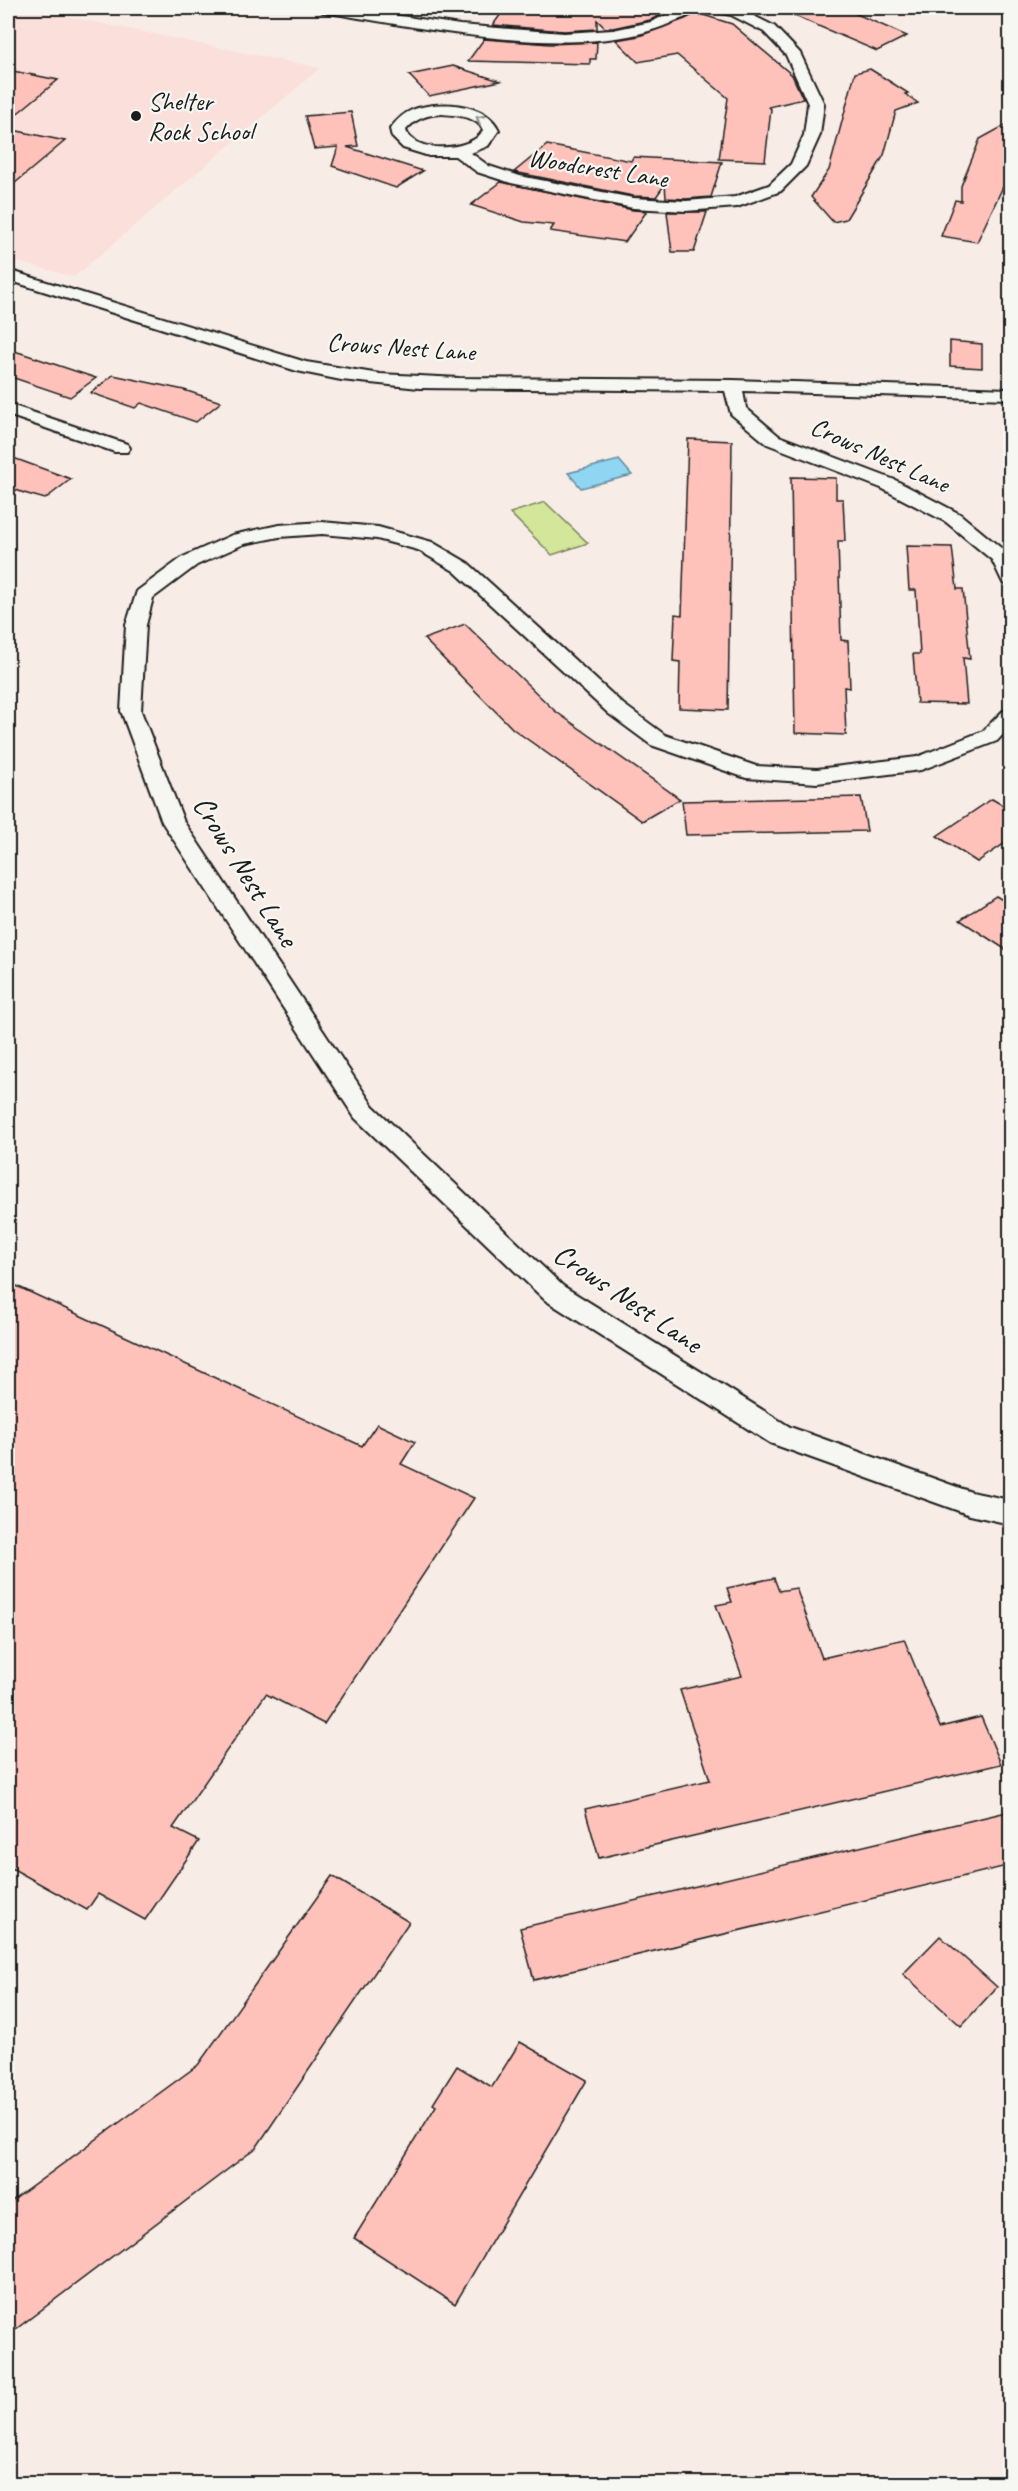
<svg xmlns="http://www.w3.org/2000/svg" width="1018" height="2491" viewBox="0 0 1018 2491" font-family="Caveat,sans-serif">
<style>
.built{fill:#fadfda}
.green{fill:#d3e69a;stroke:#78815b;stroke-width:1.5}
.water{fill:#90d5f2;stroke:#628b9c;stroke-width:1.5}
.building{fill:#fec2bb;stroke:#1c1c1c;stroke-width:1.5}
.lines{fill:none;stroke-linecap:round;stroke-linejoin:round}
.minor-casing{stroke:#1c1c1c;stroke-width:4}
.minor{fill:#f6f6f2;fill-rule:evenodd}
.oneway{stroke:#949492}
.poi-dot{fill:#1c1c1c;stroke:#f6f6f2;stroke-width:2}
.labels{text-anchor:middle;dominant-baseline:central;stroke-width:4.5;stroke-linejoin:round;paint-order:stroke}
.far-poi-label{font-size:26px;fill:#1c1c1c;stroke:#f6f6f2;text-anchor:start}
.far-street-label{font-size:26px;fill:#1c1c1c;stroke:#f6f6f2}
.street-label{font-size:30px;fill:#1c1c1c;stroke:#f6f6f2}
</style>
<rect width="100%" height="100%" fill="#f8ece7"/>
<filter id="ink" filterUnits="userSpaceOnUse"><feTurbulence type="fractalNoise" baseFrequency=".0167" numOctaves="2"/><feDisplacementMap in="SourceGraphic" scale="12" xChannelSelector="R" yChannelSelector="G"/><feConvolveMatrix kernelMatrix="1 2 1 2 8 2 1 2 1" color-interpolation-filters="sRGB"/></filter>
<g filter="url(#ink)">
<!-- built -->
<path class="built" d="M8 8H25L320 68 74 277 8 259Z"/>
<!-- green -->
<path class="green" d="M545 502 588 543 552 555 510 513Z"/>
<!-- water -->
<path class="water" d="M619 460 632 475 581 488 568 473Z"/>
<!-- building -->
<g class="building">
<path d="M505 8H677L650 20 613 28H605L597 20V29L564 31 493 25Z"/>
<path d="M776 8H843L907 36 877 51Z"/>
<path d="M697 13 732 24 792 75 803 99 769 107 771 109 765 161 719 159 728 98 677 55 638 62 616 40 639 36 685 19Z"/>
<path d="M484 39 550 44 597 42 596 59H590V64L468 61Z"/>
<path d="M453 66 500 81 429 96 409 75Z"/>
<path d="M870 69 908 93 905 94 918 103 896 111 884 155 873 174 846 219 833 222 811 197 829 170 855 73Z"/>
<path d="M8 70 58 80 8 121Z"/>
<path d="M351 112 358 146 347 147 423 171 396 188 332 166 338 147 314 149 305 116Z"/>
<path d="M1011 122V158L1005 176H1008L977 242 941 236 955 200 961 201V186L980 139Z"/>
<path d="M8 129 65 141 8 189Z"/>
<path d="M547 145 631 161 633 157 722 162 711 197 686 199 666 198 665 184 656 197 633 196 514 172Z"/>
<path d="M501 182 633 210 647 211 625 242 550 231 554 225 524 222 471 205Z"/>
<path d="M667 212H707L694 252H672Z"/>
<path d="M950 341 982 344V368L950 366Z"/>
<path d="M8 349 24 354 96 378 70 397 8 376Z"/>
<path d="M113 375 184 390 221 402 196 422 141 403 135 408 91 393Z"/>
<path d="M688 439 732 441 728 710 679 708 680 662 673 661 675 614 682 615Z"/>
<path d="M8 456 71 479 45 499 24 493 8 487Z"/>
<path d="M791 477 836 478V499H843L845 541H838L841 640 848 641 850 688 844 687 846 735 795 733Z"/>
<path d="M906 546 952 547 957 589H963L970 659 963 658 967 704 917 703 913 654H920L916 590H909Z"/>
<path d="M465 624 555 711 680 799 642 821 513 729 424 639Z"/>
<path d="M861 797 867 831 686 835 682 801Z"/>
<path d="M992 799 1011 810V839L977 862 937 836Z"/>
<path d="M996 896 1011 905V953L960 920Z"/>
<path d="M8 1282 362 1446 377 1424 415 1442 401 1464 474 1498 324 1724 266 1694 173 1828 199 1841 145 1920 98 1894 87 1910 8 1866Z"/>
<path d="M774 1578 779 1591 796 1588 822 1658 904 1639 940 1727 981 1717 1001 1764 599 1858 585 1809 710 1780 680 1690 742 1676 716 1605 732 1602 727 1588Z"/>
<path d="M1011 1811V1865L534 1980 520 1928Z"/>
<path d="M332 1876 409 1922 256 2148 8 2335V2204L198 2065Z"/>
<path d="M940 1936 997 1987 961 2026 903 1974Z"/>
<path d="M520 2042 587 2080 455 2304 354 2238 436 2106 433 2104 457 2066 492 2087Z"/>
</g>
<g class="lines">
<!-- minor casing -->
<g class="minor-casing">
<g id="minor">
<path d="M316 8H348L460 25 564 33 613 30 651 22 681 8H698C693 15 683 18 675 21 586 65 419 27 323 12Z"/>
<path d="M708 8 740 9 774 26 800 53 824 104 820 135 806 166 781 191 737 207 686 211 633 208 511 183 477 172 455 156H429L403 148 392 137 390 129C396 121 402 114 412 110 437 100 486 102 499 130L488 146 471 153 489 166 520 176 633 198 686 201 735 197 769 185 791 164 804 135 808 104 786 55 764 32 731 15 710 11ZM441 114C455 115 477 116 483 130 473 152 412 154 406 130 416 118 427 115 441 114Z"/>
<path d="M8 270 306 362 380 374 459 378 733 380 1010 389V399L743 391 746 408 779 436 895 480 960 514 1007 553 1010 559V585L1003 583 992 560 946 522 881 488 767 444 731 414 725 391 419 388 341 380 297 371 8 280Z"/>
<path d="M8 404 127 444 130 448 127 452H115L8 415Z"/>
<path d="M322 522 378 527 432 542 468 563 623 704 665 735 756 766 817 769 917 757 983 731 1003 711 1010 710V727L997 741 921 770 817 783 746 778 651 745 609 714 454 571 418 550 377 539 322 534 279 537 244 544 197 565 153 598 146 625 141 711 184 822 373 1106 563 1286 790 1427 971 1492 1010 1500V1524L970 1515 770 1443 545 1300 355 1118 162 822 121 711 126 625 137 591 183 557 232 535 279 525Z"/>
</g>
</g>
<!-- minor -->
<use href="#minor" class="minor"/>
</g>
<!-- one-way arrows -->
<defs><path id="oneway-chevron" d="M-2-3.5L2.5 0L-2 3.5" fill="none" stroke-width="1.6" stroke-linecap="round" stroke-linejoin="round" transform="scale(1.5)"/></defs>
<use class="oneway" href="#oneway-chevron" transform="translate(480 119) rotate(-149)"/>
</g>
<!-- markers -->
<circle class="poi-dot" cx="136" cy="116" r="6"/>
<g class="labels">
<!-- far-poi labels -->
<g class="far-poi-label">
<text x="148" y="101">Shelter<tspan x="148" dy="30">Rock School</tspan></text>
</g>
<!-- far-street labels -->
<g class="far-street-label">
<text transform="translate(598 168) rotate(9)">Woodcrest Lane</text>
<text transform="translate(401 347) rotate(4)">Crows Nest Lane</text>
<text transform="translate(880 455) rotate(24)">Crows Nest Lane</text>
</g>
<!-- street labels -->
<g class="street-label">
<text transform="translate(246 871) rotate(58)">Crows Nest Lane</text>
<text transform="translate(628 1298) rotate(34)">Crows Nest Lane</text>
</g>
</g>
<!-- margin -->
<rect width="1018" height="2491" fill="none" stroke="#f6f6f2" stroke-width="30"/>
<rect x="15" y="15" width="988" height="2461" fill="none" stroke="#1c1c1c" stroke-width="2" filter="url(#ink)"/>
</svg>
